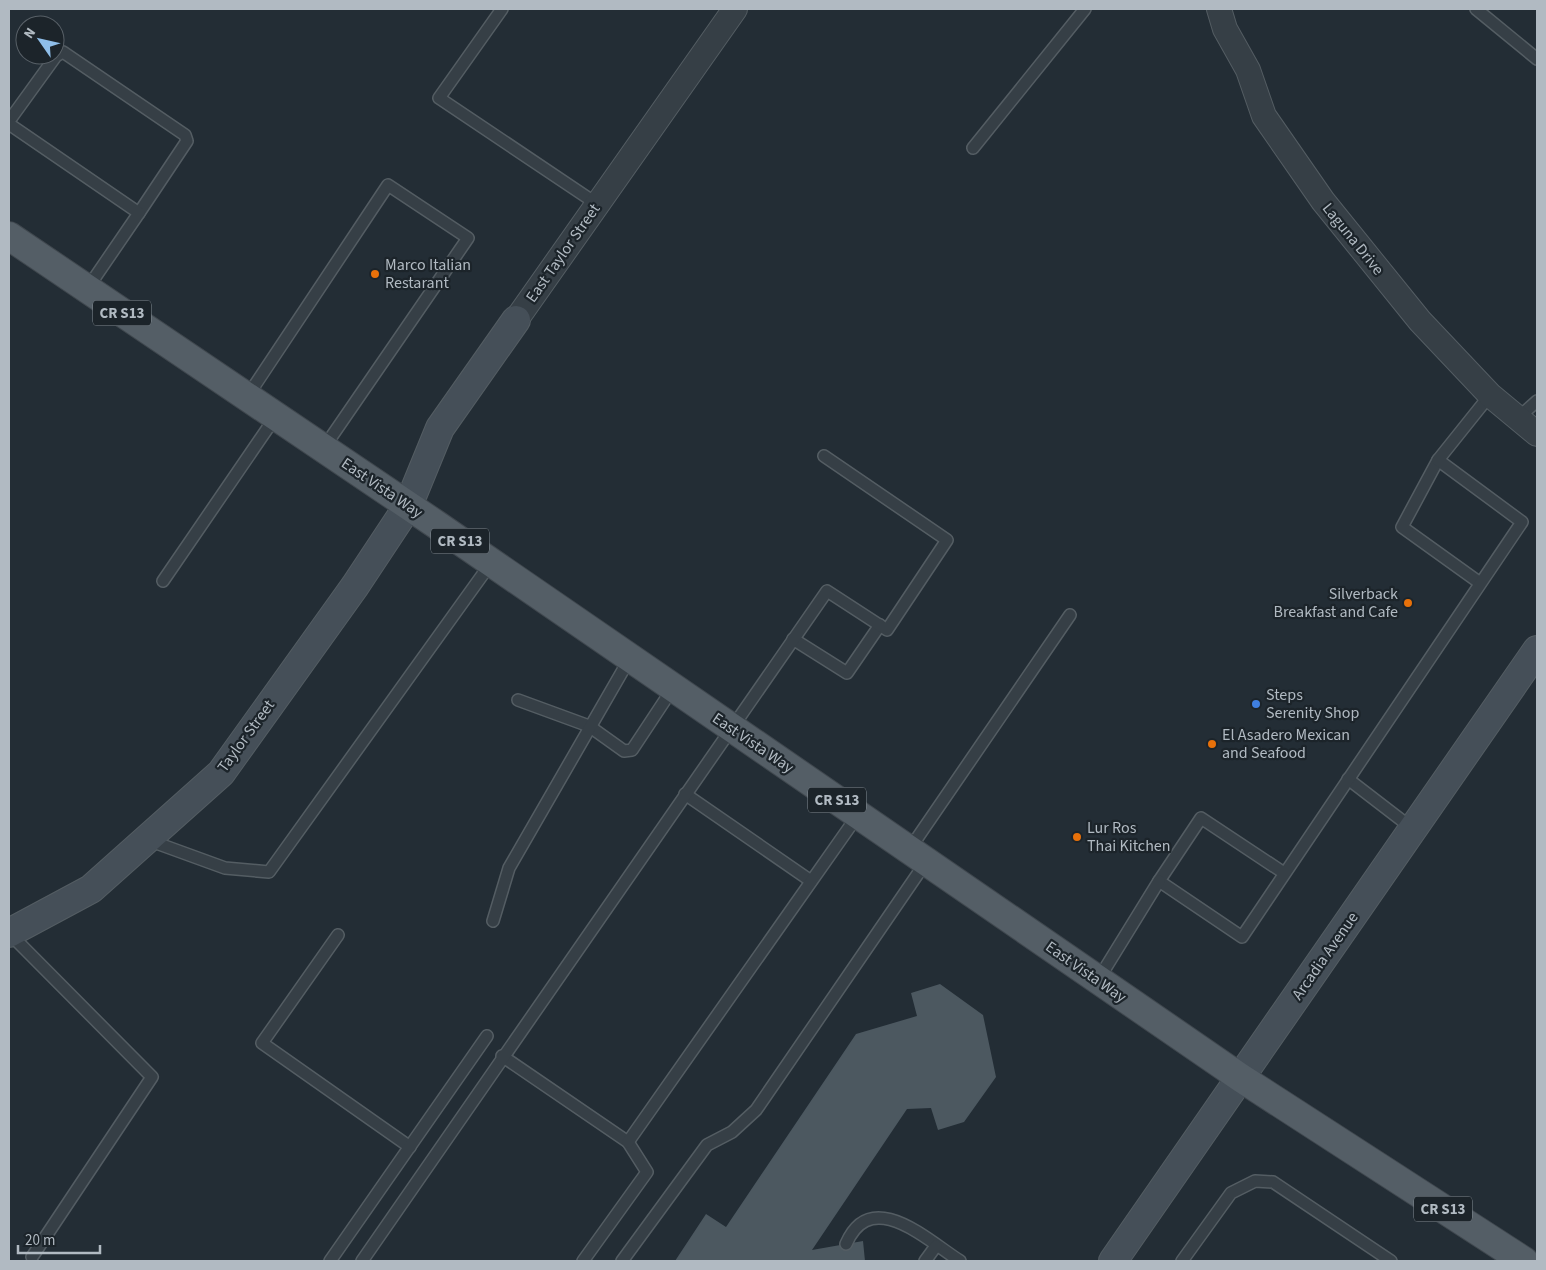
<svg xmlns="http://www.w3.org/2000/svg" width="1546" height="1270" viewBox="0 0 1546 1270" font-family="'Source Sans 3',sans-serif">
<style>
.building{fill:#4c5860}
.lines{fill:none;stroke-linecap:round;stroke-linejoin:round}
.lane-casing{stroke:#545d63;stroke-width:14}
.street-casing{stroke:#545d63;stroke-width:26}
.secondary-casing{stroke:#545d63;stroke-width:30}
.primary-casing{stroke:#40484f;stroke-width:30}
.lane{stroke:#363f46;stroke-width:11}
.street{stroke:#363f46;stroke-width:24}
.secondary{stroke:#454f58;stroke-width:28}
.primary{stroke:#545e66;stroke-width:28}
.food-dot{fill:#e8710a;stroke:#1c242a;stroke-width:2}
.shop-dot{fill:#3f7fe0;stroke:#1c242a;stroke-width:2}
.labels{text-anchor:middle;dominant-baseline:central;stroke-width:4.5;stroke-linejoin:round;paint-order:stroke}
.shield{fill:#1c242a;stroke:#848d94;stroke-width:1}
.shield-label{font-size:15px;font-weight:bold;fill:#b1bac2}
.street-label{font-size:16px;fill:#b1bac2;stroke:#1c242a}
.poi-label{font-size:16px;fill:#b1bac2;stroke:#1c242a;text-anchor:start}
</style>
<rect width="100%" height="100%" fill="#232d35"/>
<!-- building -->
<path class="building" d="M940 984 983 1015 996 1077 964 1122 938 1130 931 1108 907 1109 812 1250 863 1241 865 1261H675L706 1214 726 1227 856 1034 917 1016 911 993Z"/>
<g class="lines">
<!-- lane casing -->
<g class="lane-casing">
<g id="lane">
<path d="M502 9 439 98 597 204"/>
<path d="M1476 9 1537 59"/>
<path d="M9 121 56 56 63 52 185 135 187 141 139 213"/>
<path d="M9 124 139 213 87 289"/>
<path d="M973 148 1085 9"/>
<path d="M247 397 388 185 468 238 323 449"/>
<path d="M1518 418 1537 401"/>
<path d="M1438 460 1402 527 1480 583"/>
<path d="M163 581 276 416"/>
<path d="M793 639 847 673 880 625"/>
<path d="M518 700 589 726 624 751 632 750 673 688"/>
<path d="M1348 779 1413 829"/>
<path d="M685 794 811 881"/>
<path d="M148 840 225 868 269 872 491 563"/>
<path d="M909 850 1070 615"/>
<path d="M1284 873 1201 818 1159 881 1242 937 1522 522 1438 460 1490 395"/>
<path d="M493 921 509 868 630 658"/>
<path d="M9 933 152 1077 32 1257"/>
<path d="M338 935 262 1043 410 1147"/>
<path d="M1098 980 1159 881"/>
<path d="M502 1056 628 1142 647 1172 583 1261"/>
<path d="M628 1142 858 815"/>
<path d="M846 1244C871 1186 927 1240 960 1261"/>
<path d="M330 1261 487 1036"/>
<path d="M362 1261 827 591 887 630 947 540 824 456"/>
<path d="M622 1261 707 1145 732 1132 756 1110 926 862"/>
<path d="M925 1261 936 1246"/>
<path d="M1182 1261 1231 1193 1255 1181 1273 1182 1391 1261"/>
</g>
</g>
<!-- street casing -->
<g class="street-casing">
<g id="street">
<path d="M1219 9 1225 29 1248 70 1264 116 1323 201 1420 321 1490 395 1537 434"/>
<path d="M516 320 735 9"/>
</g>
</g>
<!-- secondary casing -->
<g class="secondary-casing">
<g id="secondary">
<path d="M9 933 91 889 221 773 355 586 408 506 440 428 516 320"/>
<path d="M1113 1261 1537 650"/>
</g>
</g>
<!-- primary casing -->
<g class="primary-casing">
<path id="primary" d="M9 236 437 525 1241 1078 1524 1261"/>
</g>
<!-- lane -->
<use href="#lane" class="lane"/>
<!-- street -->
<use href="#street" class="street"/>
<!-- secondary -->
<use href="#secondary" class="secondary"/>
<!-- primary -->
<use href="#primary" class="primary"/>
</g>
<!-- markers -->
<g class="food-dot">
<circle cx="375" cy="274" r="5"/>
<circle cx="1408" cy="603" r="5"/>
<circle cx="1212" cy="744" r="5"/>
<circle cx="1077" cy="837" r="5"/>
</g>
<circle class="shop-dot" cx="1256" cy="704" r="5"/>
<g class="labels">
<!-- shield labels -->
<g class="shield">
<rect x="93" y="300.5" width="58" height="25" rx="4"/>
<rect x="431" y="528.5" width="58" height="25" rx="4"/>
<rect x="808" y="787.5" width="58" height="25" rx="4"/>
<rect x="1414" y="1196.5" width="58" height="25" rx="4"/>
</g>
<g class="shield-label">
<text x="122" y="313">CR S13</text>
<text x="460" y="541">CR S13</text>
<text x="837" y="800">CR S13</text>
<text x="1443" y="1209">CR S13</text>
</g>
<!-- street labels -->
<g class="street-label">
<text transform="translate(1353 239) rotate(51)">Laguna Drive</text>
<text transform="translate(563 253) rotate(-55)">East Taylor Street</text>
<text transform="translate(382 488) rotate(34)">East Vista Way</text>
<text transform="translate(246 736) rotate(-54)">Taylor Street</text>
<text transform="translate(753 743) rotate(34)">East Vista Way</text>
<text transform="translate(1325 956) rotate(-55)">Arcadia Avenue</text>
<text transform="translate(1086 972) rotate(35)">East Vista Way</text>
</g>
<!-- poi labels -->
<g class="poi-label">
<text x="385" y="265">Marco Italian<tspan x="385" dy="18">Restarant</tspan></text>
<text x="1398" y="594" text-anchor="end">Silverback<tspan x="1398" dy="18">Breakfast and Cafe</tspan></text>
<text x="1266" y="695">Steps<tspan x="1266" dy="18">Serenity Shop</tspan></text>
<text x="1222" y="735">El Asadero Mexican<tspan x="1222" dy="18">and Seafood</tspan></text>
<text x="1087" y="828">Lur Ros<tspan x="1087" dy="18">Thai Kitchen</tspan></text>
</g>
</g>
<!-- border -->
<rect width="1546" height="1270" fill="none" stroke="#b1bac2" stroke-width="20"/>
<!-- north arrow -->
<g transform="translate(40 40) rotate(304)"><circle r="24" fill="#1c242a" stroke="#586067"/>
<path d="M0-4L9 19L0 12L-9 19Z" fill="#8fbee9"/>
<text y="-8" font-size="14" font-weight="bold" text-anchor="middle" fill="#b1bac2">N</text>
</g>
<!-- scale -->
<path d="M18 1245v8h82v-8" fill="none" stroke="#b1bac2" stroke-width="2.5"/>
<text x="25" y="1245" font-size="15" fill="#b1bac2" stroke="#1c242a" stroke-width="4" paint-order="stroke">20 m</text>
</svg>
